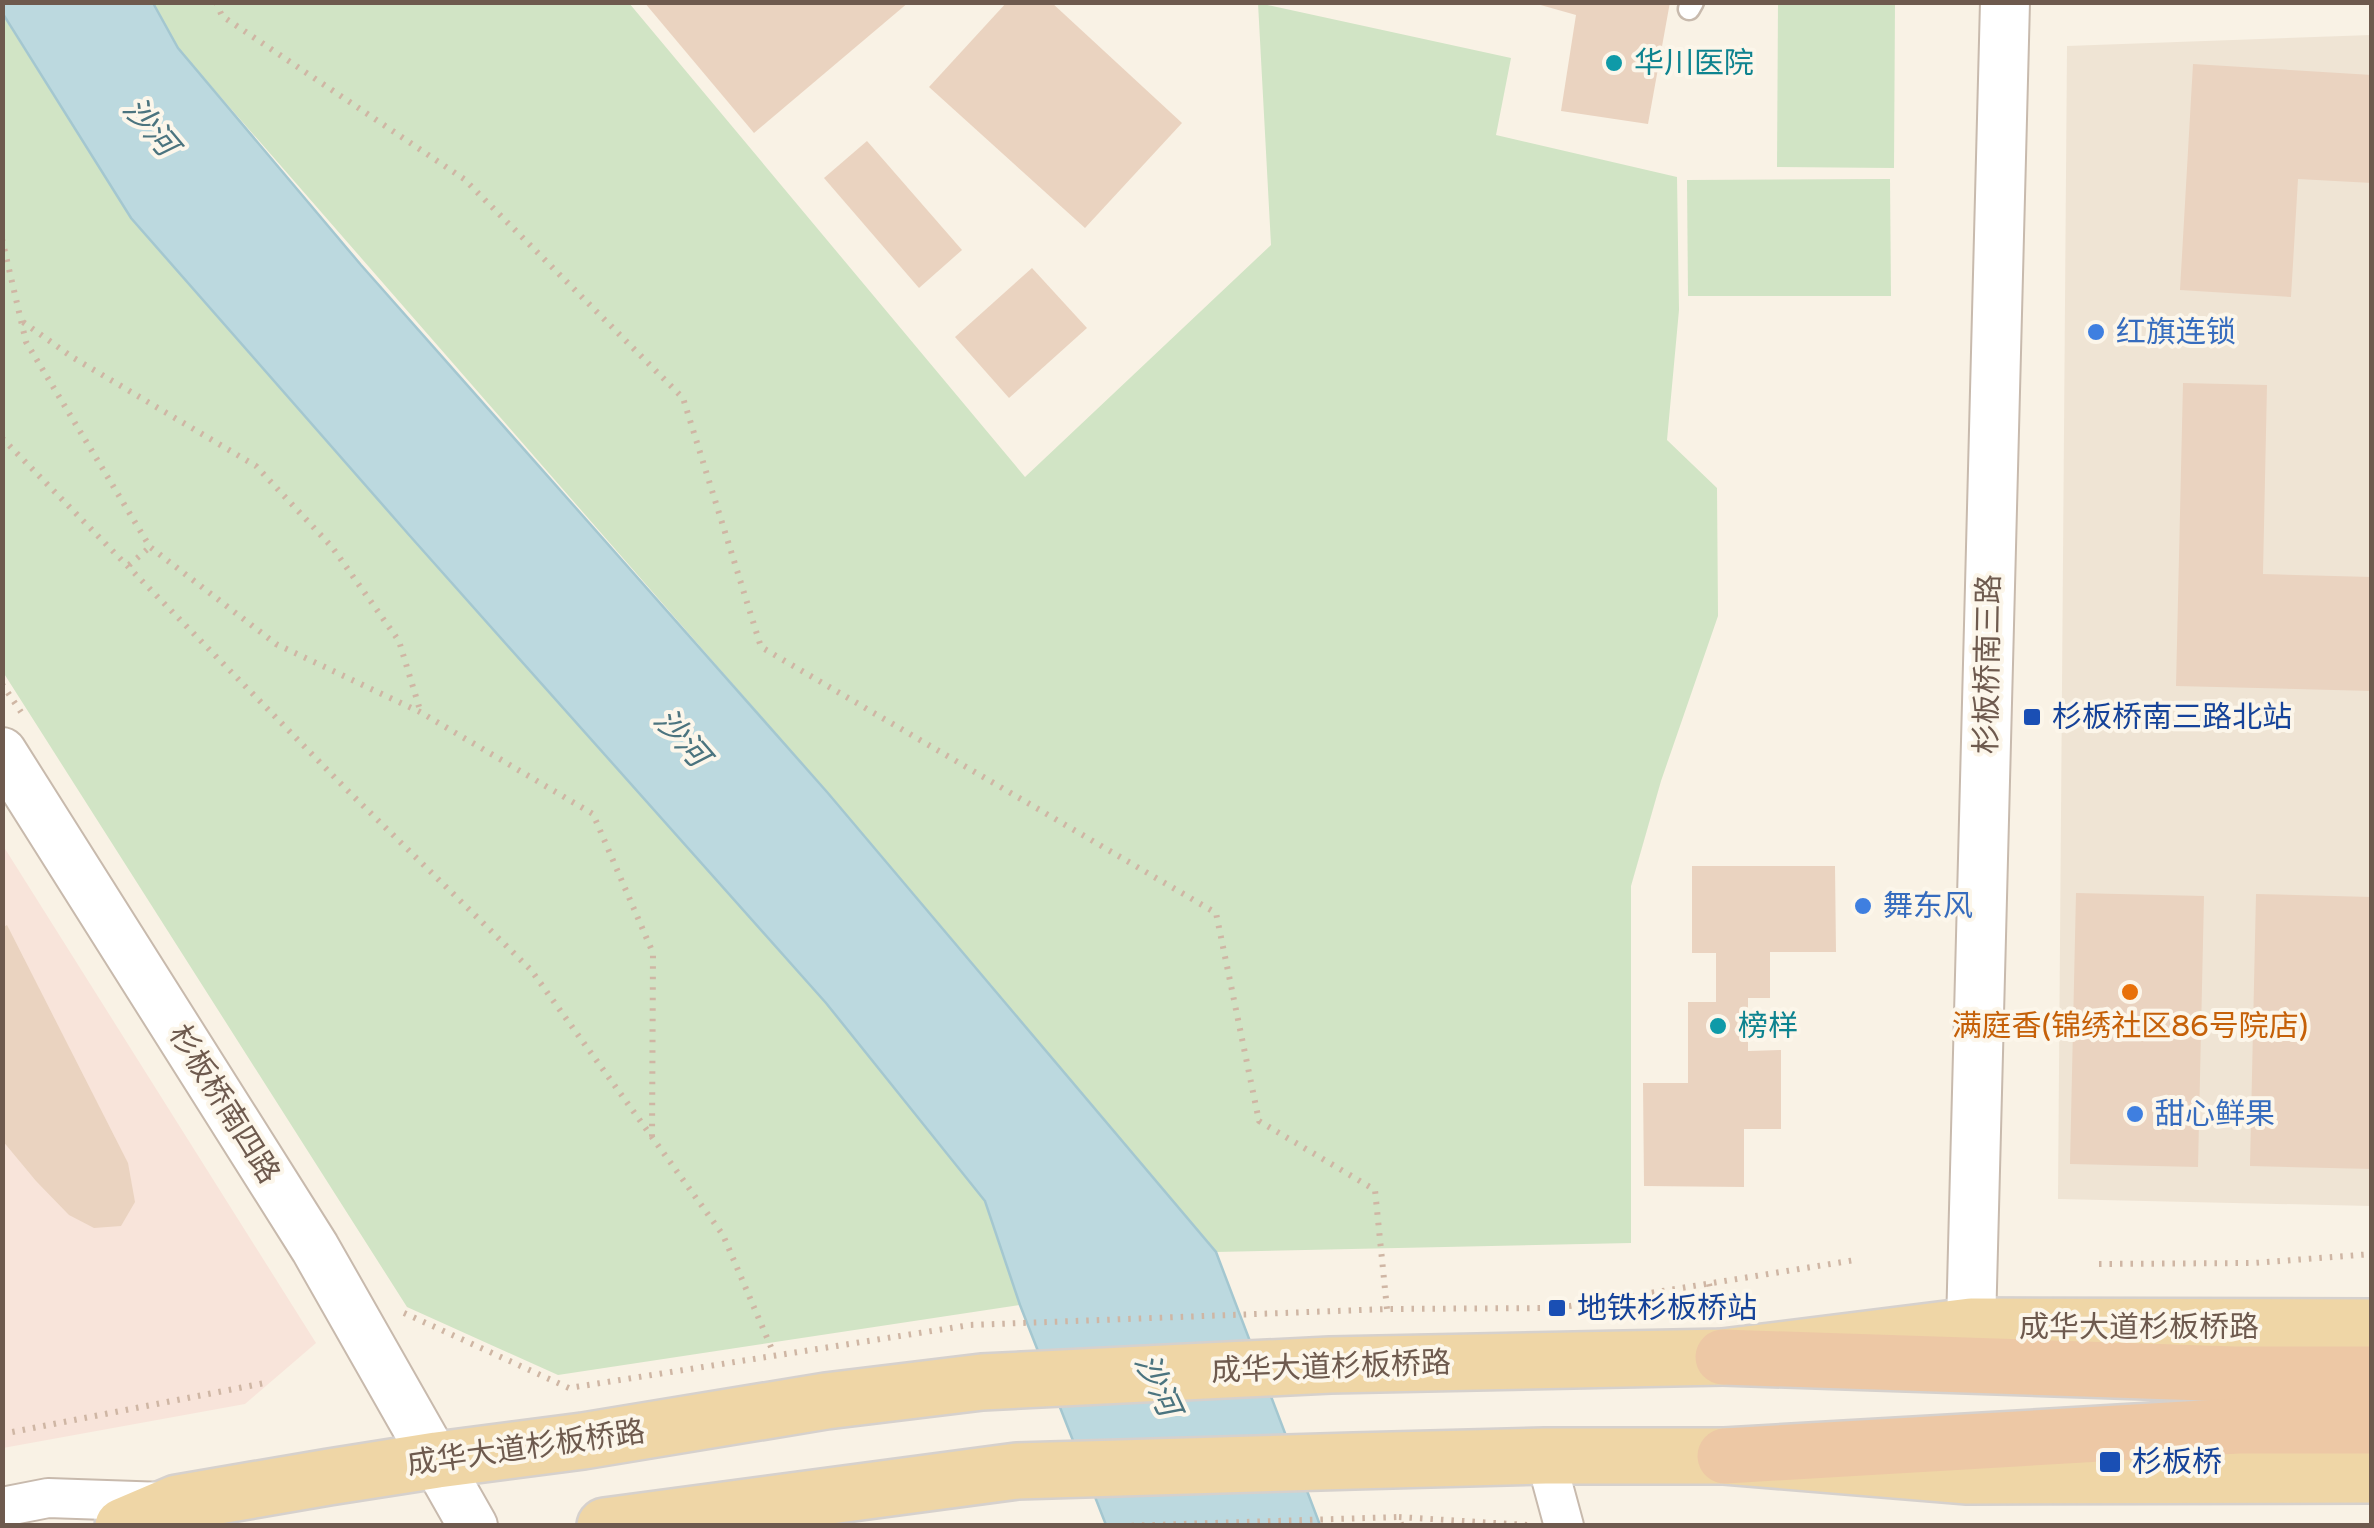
<svg xmlns="http://www.w3.org/2000/svg" width="2374" height="1528" viewBox="0 0 2374 1528" font-family="'Varela Round','Noto Sans SC',sans-serif">
<style>
.residential{fill:#efe4d4}
.commercial{fill:#f8e4da}
.green{fill:#d1e4c5}
.water{fill:#bcd9df;stroke:#a4c7d0;stroke-width:2.5}
.building{fill:#ead3c0}
.lines{fill:none;stroke-linecap:round;stroke-linejoin:round}
.service-casing{stroke:#c8baad;stroke-width:25}
.minor-casing{stroke:#c8baad;stroke-width:42}
.tertiary-casing{stroke:#c8baad;stroke-width:52}
.primary-casing{stroke:#d6d1cd;stroke-width:60}
.trunk-casing{stroke:#d6d1cd;stroke-width:60}
.path{stroke:#cfb6a4;stroke-width:6;stroke-dasharray:2.5 8;stroke-linecap:butt}
.service{stroke:#fff;stroke-width:20}
.minor{stroke:#fff;stroke-width:38}
.tertiary{stroke:#fff;stroke-width:48}
.primary{stroke:#efd6a6;stroke-width:55}
.trunk{stroke:#edc8a5;stroke-width:55}
.culture-dot{fill:#0f9aa8;stroke:#fcf6ea;stroke-width:4}
.shop-dot{fill:#3f7fe0;stroke:#fcf6ea;stroke-width:4}
.transit-dot{fill:#1a4fb4;stroke:#fcf6ea;stroke-width:4}
.food-dot{fill:#e8710a;stroke:#fcf6ea;stroke-width:4}
.labels{text-anchor:middle;dominant-baseline:central;stroke-width:8;stroke-linejoin:round;paint-order:stroke}
.culture-label{font-size:30px;fill:#0d838f;stroke:#fcf6ea;text-anchor:start}
.shop-label{font-size:30px;fill:#366cbe;stroke:#fcf6ea;text-anchor:start}
.street-label{font-size:30px;fill:#6e5a4e;stroke:#fcf6ea}
.transit-label{font-size:30px;fill:#164399;stroke:#fcf6ea;text-anchor:start}
.food-label{font-size:30px;fill:#c56008;stroke:#fcf6ea}
.water-label{font-size:32px;font-style:italic;fill:#4b747f;stroke:#fcf6ea}
</style>
<rect width="100%" height="100%" fill="#f9f2e5"/>
<!-- residential -->
<path class="residential" d="M2371 35V1206L2058 1199 2067 46Z"/>
<!-- commercial -->
<path class="commercial" d="M2 844 316 1343 245 1404 3 1448Z"/>
<!-- green -->
<g class="green">
<path d="M153 3H629L1025 477 1271 245 1258 3 1511 58 1496 135 1677 177 1679 310 1667 440 1717 488 1718 616 1661 781 1631 886V1243L1216 1252 827 792 178 48Z"/>
<path d="M1778 3H1895L1894 168 1777 167Z"/>
<path d="M2 14 131 218 410 536 826 1003 985 1201 1020 1305 558 1375 407 1307 3 672Z"/>
<path d="M1890 179 1891 296H1688L1687 180Z"/>
</g>
<!-- water -->
<path class="water" d="M3 3H153L178 48 361 265 827 792 1216 1252 1320 1525H1106L1020 1305 985 1201 826 1003 410 536 131 218 3 14Z"/>
<!-- building -->
<g class="building">
<path d="M644 2H909L754 133Z"/>
<path d="M1007 2H1051L1182 123 1085 228 929 87Z"/>
<path d="M1530 2H1670L1648 124 1561 111 1576 15Z"/>
<path d="M2193 64 2372 75V183L2298 179 2291 297 2180 290Z"/>
<path d="M867 141 962 250 919 288 824 178Z"/>
<path d="M1032 268 1087 328 1009 398 955 337Z"/>
<path d="M2183 383 2267 385 2263 574 2372 577V691L2176 686Z"/>
<path d="M1692 866H1835L1836 952H1770V998H1748V1051L1781 1050V1129H1744V1187L1644 1186 1643 1083H1688V1002H1716V953H1692Z"/>
<path d="M2076 893 2204 896 2198 1167 2070 1164Z"/>
<path d="M2256 894 2372 897V1169L2250 1166Z"/>
<path d="M7 925 128 1163 135 1202 121 1226 94 1228 69 1215 36 1181 2 1140V928Z"/>
</g>
<g class="lines">
<!-- service casing -->
<g class="service-casing">
<path id="service" d="M1689 9 1693 2"/>
</g>
<!-- minor casing -->
<g class="minor-casing">
<g id="minor">
<path d="M1545 1456 1564 1526"/>
<path d="M2 1507 48 1498 165 1502"/>
</g>
</g>
<!-- tertiary casing -->
<g class="tertiary-casing">
<g id="tertiary">
<path d="M2 752 315 1248 473 1526"/>
<path d="M1971 1326 2005 2"/>
</g>
</g>
<!-- primary casing -->
<g class="primary-casing">
<g id="primary">
<path d="M123 1526 177 1503 329 1477 437 1460 583 1441 826 1401 982 1382 1330 1365 1723 1357 1971 1326 2372 1327"/>
<path d="M605 1526 1017 1471 1354 1461 1545 1456H1725L1968 1476 2372 1475"/>
</g>
</g>
<!-- trunk casing -->
<g class="trunk-casing">
<g id="trunk">
<path d="M1723 1357 2234 1374H2372"/>
<path d="M1725 1456 2238 1426H2372"/>
</g>
</g>
<!-- path -->
<g class="path">
<path d="M216 2 222 16 464 179 683 398 761 647 1216 913 1259 1121 1375 1190 1387 1309"/>
<path d="M2 239 26 342 150 547 276 644 420 712 593 814 653 953 652 1137"/>
<path d="M23 322 72 357 256 466 332 547 399 641 420 710"/>
<path d="M2 438 345 788 531 970 723 1235 774 1354"/>
<path d="M129 565 150 547"/>
<path d="M2 684 21 712"/>
<path d="M2099 1264 2254 1263 2372 1254"/>
<path d="M1709 1284 1714 1306H1732"/>
<path d="M404 1313 569 1388 970 1325 1387 1309 1557 1308 1855 1260"/>
<path d="M2 1434 270 1382"/>
<path d="M1399 1517 1527 1525"/>
<path d="M1121 1526 1398 1517 1402 1526"/>
</g>
<!-- service -->
<use href="#service" class="service"/>
<!-- minor -->
<use href="#minor" class="minor"/>
<!-- tertiary -->
<use href="#tertiary" class="tertiary"/>
<!-- primary -->
<use href="#primary" class="primary"/>
<!-- trunk -->
<use href="#trunk" class="trunk"/>
</g>
<!-- markers -->
<g class="culture-dot">
<circle cx="1614" cy="63" r="10"/>
<circle cx="1718" cy="1026" r="10"/>
</g>
<g class="shop-dot">
<circle cx="2096" cy="332" r="10"/>
<circle cx="1863" cy="906" r="10"/>
<circle cx="2135" cy="1114" r="10"/>
</g>
<g class="transit-dot">
<rect x="2022" y="707" width="20" height="20" rx="5"/>
<rect x="1547" y="1298" width="20" height="20" rx="5"/>
<rect x="2098" y="1450" width="24" height="24" rx="5"/>
</g>
<circle class="food-dot" cx="2130" cy="992" r="10"/>
<g class="labels">
<!-- culture labels -->
<g class="culture-label">
<text x="1634" y="63">华川医院</text>
<text x="1738" y="1026">榜样</text>
</g>
<!-- shop labels -->
<g class="shop-label">
<text x="2116" y="332">红旗连锁</text>
<text x="1883" y="906">舞东风</text>
<text x="2155" y="1114">甜心鲜果</text>
</g>
<!-- street labels -->
<g class="street-label">
<text transform="translate(1988 664) rotate(-89)">杉板桥南三路</text>
<text transform="translate(224 1104) rotate(58)">杉板桥南四路</text>
<text x="2139" y="1327">成华大道杉板桥路</text>
<text transform="translate(1331 1367) rotate(-2)">成华大道杉板桥路</text>
<text transform="translate(526 1448) rotate(-8)">成华大道杉板桥路</text>
</g>
<!-- transit labels -->
<g class="transit-label">
<text x="2052" y="717">杉板桥南三路北站</text>
<text x="1577" y="1308">地铁杉板桥站</text>
<text x="2132" y="1462">杉板桥</text>
</g>
<!-- food labels -->
<g class="food-label">
<text x="2130" y="1026">满庭香(锦绣社区86号院店)</text>
</g>
<!-- water labels -->
<g class="water-label">
<text transform="translate(150 127) rotate(50)">沙河</text>
<text transform="translate(681 738) rotate(49)">沙河</text>
<text transform="translate(1157 1385) rotate(65)">沙河</text>
</g>
</g>
<!-- border -->
<rect width="2374" height="1528" fill="none" stroke="#6e5a4e" stroke-width="10"/>
</svg>
